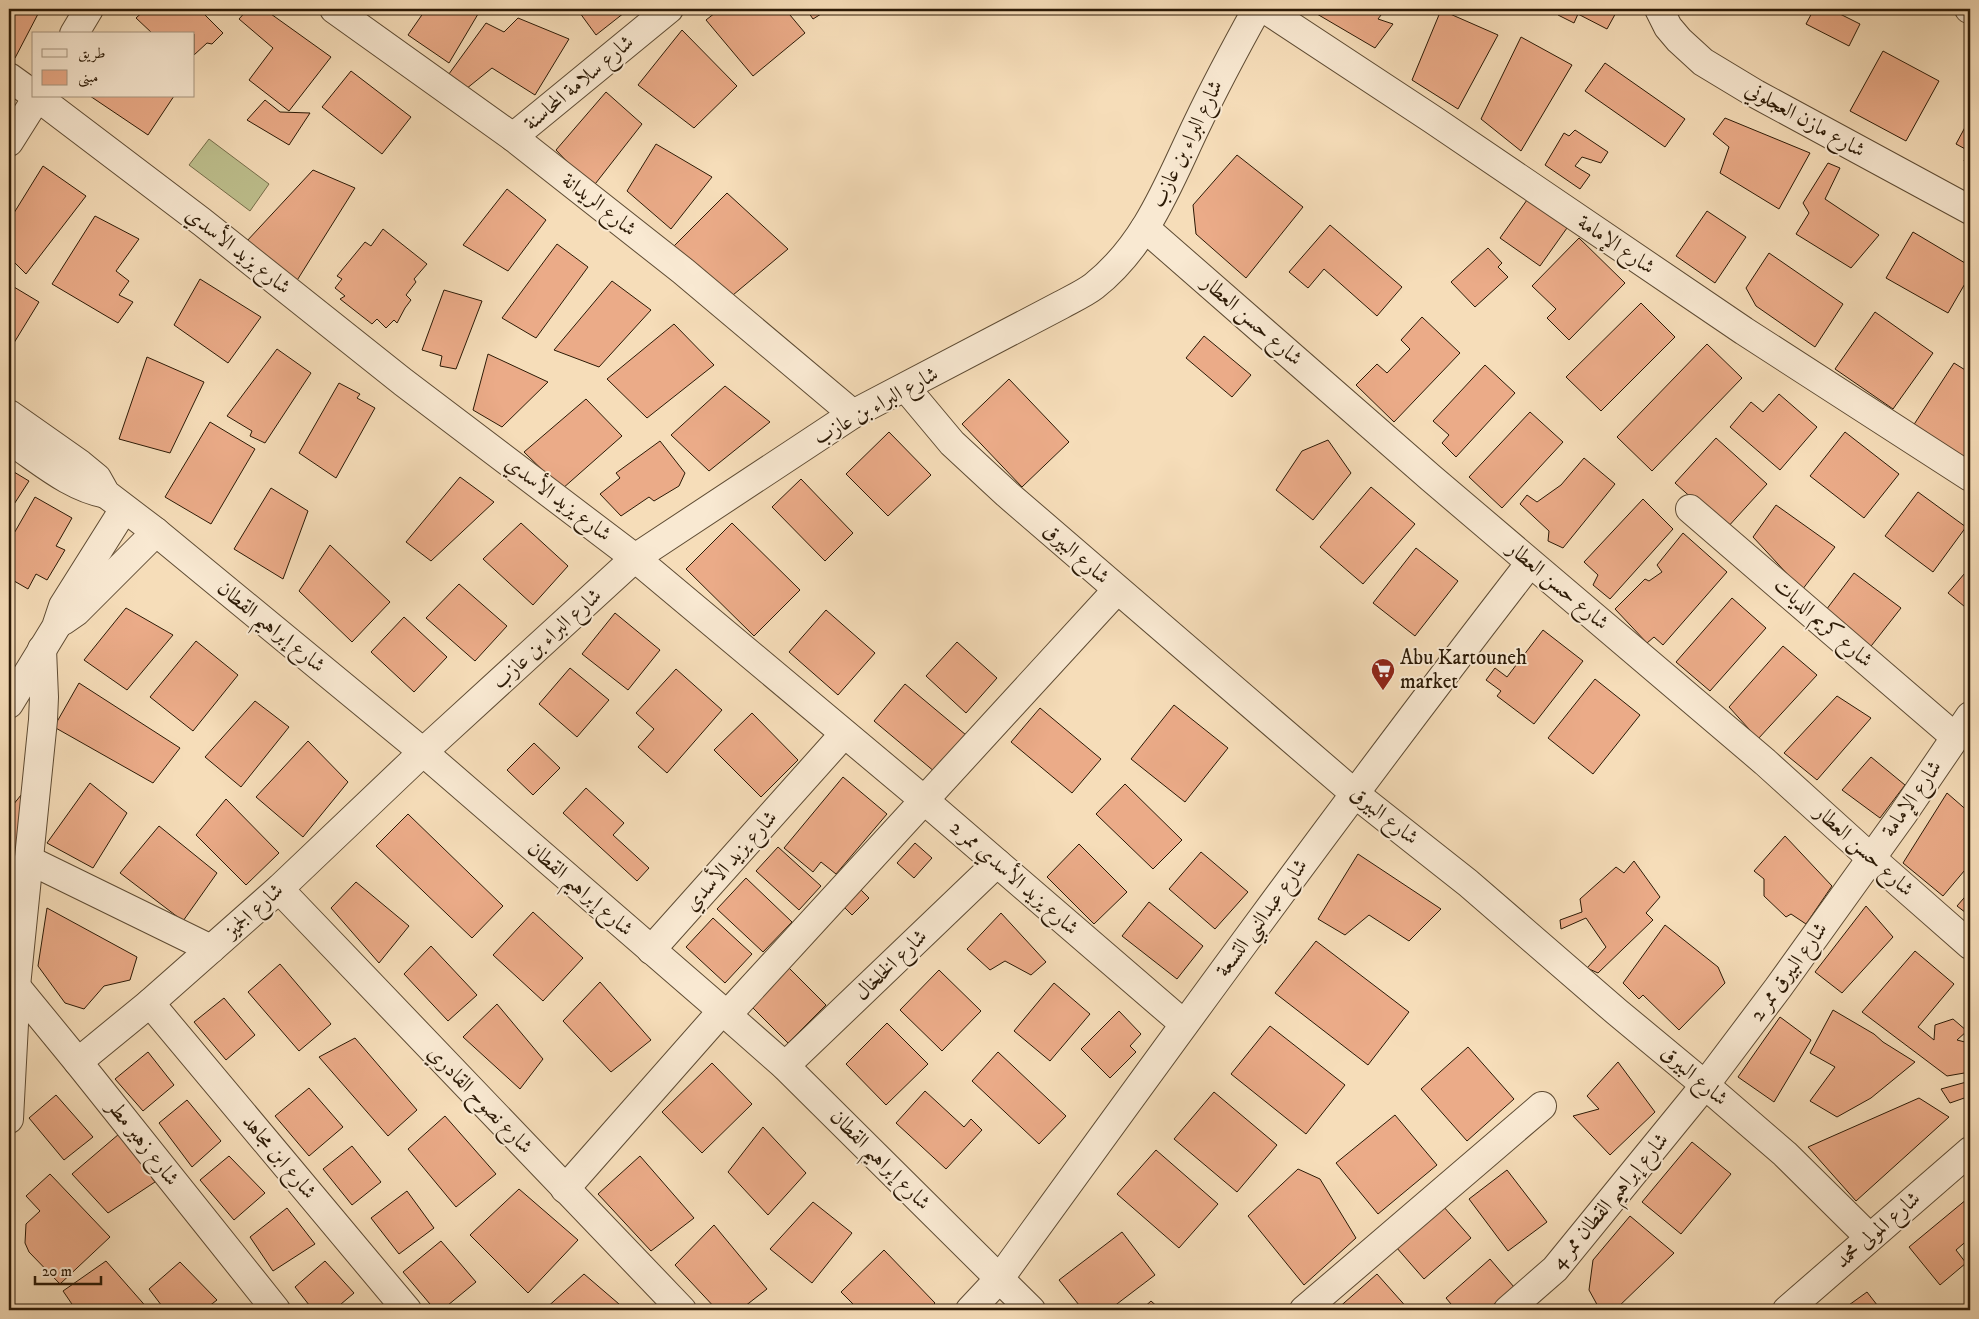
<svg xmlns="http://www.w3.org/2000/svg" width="1979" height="1319" viewBox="0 0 1979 1319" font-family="'IM FELL DW Pica',Amiri,serif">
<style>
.green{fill:#bec08e;stroke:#756d4a}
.building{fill:#ebab88;stroke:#2c1a06}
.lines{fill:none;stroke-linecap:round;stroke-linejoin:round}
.minor-casing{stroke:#5e4b33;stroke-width:30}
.minor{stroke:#f9e9d2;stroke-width:28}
.labels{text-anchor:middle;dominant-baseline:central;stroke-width:4;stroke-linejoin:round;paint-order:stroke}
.street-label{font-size:21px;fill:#2c1a06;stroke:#f9e9d2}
.poi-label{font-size:21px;fill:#2c1a06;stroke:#f9e9d2;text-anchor:start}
</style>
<rect width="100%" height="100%" fill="#f6ddb9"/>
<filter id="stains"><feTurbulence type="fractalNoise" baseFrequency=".004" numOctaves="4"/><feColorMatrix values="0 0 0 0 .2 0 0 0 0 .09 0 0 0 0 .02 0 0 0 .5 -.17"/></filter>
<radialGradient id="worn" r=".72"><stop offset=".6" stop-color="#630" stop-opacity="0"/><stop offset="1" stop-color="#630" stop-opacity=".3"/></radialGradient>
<!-- green -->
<path class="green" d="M209 139 269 184 250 211 189 165Z"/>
<!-- building -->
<g class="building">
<path d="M9 9H28L38 14 15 58 9 55Z"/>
<path d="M146 9H199L223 33 212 44 207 43 194 55V34H153L136 18Z"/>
<path d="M248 9H264L331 57 289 111 249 80 273 48 239 19Z"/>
<path d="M426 9H481L449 63 408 35Z"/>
<path d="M577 9H629L596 35Z"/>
<path d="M720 9H785L805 33 753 76 706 20Z"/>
<path d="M806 9H829L813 19Z"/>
<path d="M1320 9H1380L1384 11 1378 19 1393 24 1375 48 1317 14Z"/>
<path d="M1561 9H1618L1607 29 1578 14 1574 23 1558 15Z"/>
<path d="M1814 9H1830L1860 24 1849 46 1806 24Z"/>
<path d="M1441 10 1498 35 1458 109 1412 80Z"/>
<path d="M518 18 569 39 535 95 492 68 466 89 446 78 486 23 504 32Z"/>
<path d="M682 30 737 86 694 128 638 85Z"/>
<path d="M1521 37 1572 65 1521 151 1481 119Z"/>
<path d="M1883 51 1939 81 1906 141 1850 111Z"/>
<path d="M1605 63 1685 119 1665 147 1585 91Z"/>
<path d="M351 71 411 117 382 154 322 107Z"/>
<path d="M606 92 642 124 592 188 556 150Z"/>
<path d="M90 96H174L148 135Z"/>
<path d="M265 100 280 112 310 113 289 145 247 120Z"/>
<path d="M1725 118 1810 153 1779 209 1720 173 1729 147 1713 134Z"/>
<path d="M1970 118V165L1964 161 1969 151 1956 144Z"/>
<path d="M1575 130 1608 152 1601 163 1582 157 1575 166 1590 175 1580 189 1545 165 1564 133 1569 136Z"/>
<path d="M656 144 712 177 671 229 627 191Z"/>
<path d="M1237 155 1303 207 1246 278 1196 234 1193 205Z"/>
<path d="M1828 163 1840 168 1825 199 1879 235 1851 268 1796 234 1809 213 1803 203Z"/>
<path d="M43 166 86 196 26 274 9 257V221Z"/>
<path d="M313 170 355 188 296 282 246 242Z"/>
<path d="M507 189 546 220 508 271 463 245Z"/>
<path d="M727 193 788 249 733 295 674 246Z"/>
<path d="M1527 200 1567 228 1540 266 1500 238Z"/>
<path d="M1707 211 1746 237 1715 283 1676 256Z"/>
<path d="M95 216 139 239 116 271 129 281 119 295 133 302 118 323 52 284Z"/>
<path d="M1330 225 1402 287 1377 316 1324 269 1308 288 1289 272Z"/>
<path d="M383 229 427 264 414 279 416 282 406 295 411 300 405 308 397 323 394 320 386 328 377 319 372 324 340 299 345 296 335 288 342 279 337 276 365 242 371 246Z"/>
<path d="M1913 232 1970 266V275L1948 313 1886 278Z"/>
<path d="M1579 238 1625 283 1569 340 1547 318 1556 309 1532 286Z"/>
<path d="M557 244 588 267 536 338 502 318Z"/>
<path d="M1488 248 1502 263 1498 267 1508 277 1475 307 1451 282Z"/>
<path d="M1769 253 1843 304 1815 347 1756 306 1746 288Z"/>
<path d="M200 279 261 317 228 363 174 325Z"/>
<path d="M612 281 651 310 599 367 554 350Z"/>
<path d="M9 284 39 302 9 351Z"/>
<path d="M444 290 482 301 456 369 440 366 442 356 422 350Z"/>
<path d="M1641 303 1675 337 1601 411 1566 377Z"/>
<path d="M1875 312 1933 353 1893 409 1835 369Z"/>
<path d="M1422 317 1460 353 1394 422 1356 385 1377 364 1387 373 1410 349 1401 340Z"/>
<path d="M674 324 714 365 647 418 607 379Z"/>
<path d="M1204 336 1251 375 1232 397 1186 358Z"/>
<path d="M1707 344 1742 378 1652 471 1617 437Z"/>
<path d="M277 349 311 373 265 443 250 436 252 431 227 416Z"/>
<path d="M488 354 548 382 502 427 473 410Z"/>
<path d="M147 357 204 382 170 453 119 439Z"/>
<path d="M1954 363 1970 373V459L1969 462 1913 426Z"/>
<path d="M1485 365 1515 393 1456 457 1442 443 1449 435 1433 421Z"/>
<path d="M1009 379 1069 442 1022 487 962 424Z"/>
<path d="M339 383 360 394 357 398 375 408 336 478 299 453Z"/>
<path d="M725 386 770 422 709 471 671 435Z"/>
<path d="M1779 394 1817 427 1780 470 1730 427 1751 402 1763 412Z"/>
<path d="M586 399 622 436 562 489 524 452Z"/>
<path d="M1530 412 1563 442 1502 508 1469 477Z"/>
<path d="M210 422 255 449 211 524 165 497Z"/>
<path d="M889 432 931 475 888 516 846 474Z"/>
<path d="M1845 432 1899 474 1864 518 1810 476Z"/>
<path d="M1716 438 1767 484 1726 529 1675 483Z"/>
<path d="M1328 440 1351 473 1313 520 1276 490 1302 451Z"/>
<path d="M660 441 685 473 679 486 654 501 649 497 621 516 600 494 620 478 616 473Z"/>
<path d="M1584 458 1615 484 1563 548 1548 541 1549 531 1520 504 1527 495 1537 502 1561 485Z"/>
<path d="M9 469 29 481 9 512Z"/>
<path d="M460 477 494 502 431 561 406 542Z"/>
<path d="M801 479 853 533 825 561 772 507Z"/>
<path d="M1371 487 1415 524 1363 584 1320 547Z"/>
<path d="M271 488 308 511 283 579 234 549Z"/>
<path d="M1918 492 1966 527 1933 572 1885 536Z"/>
<path d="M35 497 72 518 56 546 65 550 47 580 36 574 28 589 9 578V542Z"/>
<path d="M1643 499 1673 529 1610 599 1593 585 1598 575 1584 562Z"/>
<path d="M1776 505 1835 547 1802 590 1753 537Z"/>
<path d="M521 523 568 566 533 605 483 559Z"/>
<path d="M732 523 800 590 754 636 686 569Z"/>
<path d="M1683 533 1727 572 1663 645 1654 637 1647 643 1615 609 1645 579 1649 581 1662 572 1657 565Z"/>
<path d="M330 545 390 602 352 642 299 591Z"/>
<path d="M1416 548 1458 581 1415 636 1373 603Z"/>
<path d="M1970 567V611L1948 593Z"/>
<path d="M1854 573 1901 608 1868 650 1826 610Z"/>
<path d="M459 584 507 626 475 661 426 618Z"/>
<path d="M1732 598 1766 628 1710 691 1676 662Z"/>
<path d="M126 608 173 635 127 690 84 660Z"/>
<path d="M826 610 875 653 838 695 789 652Z"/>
<path d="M615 613 660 650 628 690 582 654Z"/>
<path d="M404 617 447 657 414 692 371 652Z"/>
<path d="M1543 630 1583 661 1534 724 1497 696 1501 691 1486 680 1495 668 1507 677Z"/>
<path d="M196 641 238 675 193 731 150 697Z"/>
<path d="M957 642 997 678 966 713 926 676Z"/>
<path d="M1783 646 1817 675 1758 739 1729 707Z"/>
<path d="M570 668 609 700 577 737 539 704Z"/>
<path d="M676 669 722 710 667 773 638 747 654 729 636 713Z"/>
<path d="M1595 679 1640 715 1593 774 1548 738Z"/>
<path d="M79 683 180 748 153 783 54 727Z"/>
<path d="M905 684 966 735 935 772 874 721Z"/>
<path d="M1837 696 1871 718 1817 780 1784 753Z"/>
<path d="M255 701 289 727 241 787 205 757Z"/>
<path d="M1174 705 1228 748 1185 802 1131 759Z"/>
<path d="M1040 708 1101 759 1072 793 1011 742Z"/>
<path d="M752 713 798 760 761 797 714 750Z"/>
<path d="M308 741 348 782 303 837 256 797Z"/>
<path d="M534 743 560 768 533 795 507 770Z"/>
<path d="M1871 757 1905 785 1880 818 1842 790Z"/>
<path d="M843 777 887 814 836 874 821 862 813 872 784 848Z"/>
<path d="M90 783 127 813 93 868 47 843Z"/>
<path d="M1125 784 1182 840 1153 869 1096 814Z"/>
<path d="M586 788 624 823 613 835 649 868 637 881 563 813Z"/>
<path d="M1947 793 1970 813V864L1943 896 1903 863Z"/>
<path d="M21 795 18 921 9 913V810Z"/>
<path d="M226 799 279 853 246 885 196 835Z"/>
<path d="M408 814 503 906 472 938 376 846Z"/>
<path d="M159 826 217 873 183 921 120 873Z"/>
<path d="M1785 836 1832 886 1806 924 1791 914 1786 917 1764 896V879L1754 871Z"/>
<path d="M915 843 932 858 914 878 897 863Z"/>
<path d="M1079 844 1127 892 1094 924 1047 877Z"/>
<path d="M778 847 821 886 799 910 756 871Z"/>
<path d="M1201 852 1248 892 1215 929 1169 889Z"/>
<path d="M1358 854 1441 909 1409 941 1369 915 1345 935 1318 919Z"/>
<path d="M1634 861 1660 897 1646 913 1653 920 1598 973 1587 968 1606 947 1586 918 1561 929 1560 920 1582 912 1580 899 1616 867 1624 873Z"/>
<path d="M746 878 792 922 763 952 717 909Z"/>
<path d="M356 882 409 926 379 963 331 908Z"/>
<path d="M859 888 869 898 852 915 843 906Z"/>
<path d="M1970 891V916L1957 906Z"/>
<path d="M1149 902 1203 946 1177 979 1122 936Z"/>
<path d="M1866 906 1893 937 1842 993 1815 972Z"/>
<path d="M47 908 137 957 130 980 104 986 84 1009 65 1003 38 966Z"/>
<path d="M533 912 583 958 543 1001 493 955Z"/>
<path d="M1001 913 1046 962 1031 975 1005 961 990 970 967 949Z"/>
<path d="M713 918 752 954 725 983 686 947Z"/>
<path d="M1665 925 1718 967 1725 983 1679 1030 1643 995 1639 999 1623 983Z"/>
<path d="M1316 941 1409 1012 1368 1065 1275 993Z"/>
<path d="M431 946 477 995 448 1021 404 974Z"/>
<path d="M1915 951 1954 984 1918 1027 1934 1040 1935 1025 1953 1019 1967 1031 1957 1040 1965 1042 1970 1041V1072L1947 1076 1862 1012Z"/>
<path d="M280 964 331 1024 299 1051 248 992Z"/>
<path d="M789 968 826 1005 788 1043 751 1006Z"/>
<path d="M939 970 981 1011 942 1051 900 1010Z"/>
<path d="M600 982 651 1040 611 1072 563 1021Z"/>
<path d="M1054 983 1090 1014 1050 1061 1014 1031Z"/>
<path d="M224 998 255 1035 226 1060 194 1022Z"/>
<path d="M497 1004 543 1059 520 1089 463 1037Z"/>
<path d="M1833 1010 1874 1034 1883 1042 1915 1062 1871 1098 1837 1117 1810 1101 1835 1067 1810 1053Z"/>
<path d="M1119 1011 1141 1034 1130 1046 1136 1052 1110 1078 1081 1049Z"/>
<path d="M1780 1017 1811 1040 1774 1102 1738 1077Z"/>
<path d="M887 1023 928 1064 886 1105 846 1064Z"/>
<path d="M1270 1026 1345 1085 1306 1134 1231 1074Z"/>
<path d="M355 1038 417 1110 388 1136 319 1057Z"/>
<path d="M1468 1047 1514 1099 1467 1141 1421 1089Z"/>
<path d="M148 1052 174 1085 143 1111 115 1079Z"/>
<path d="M998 1052 1066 1116 1039 1144 972 1081Z"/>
<path d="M1618 1062 1655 1112 1610 1155 1573 1116 1599 1109 1587 1096Z"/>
<path d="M712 1063 752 1104 702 1153 662 1112Z"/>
<path d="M1970 1081V1096L1950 1103 1941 1089Z"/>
<path d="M309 1088 343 1127 309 1156 275 1116Z"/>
<path d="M925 1091 964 1127 971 1119 982 1130 946 1169 896 1123Z"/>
<path d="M1214 1092 1277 1145 1237 1192 1174 1139Z"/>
<path d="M56 1095 93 1137 64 1160 29 1118Z"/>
<path d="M1919 1098 1949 1117 1856 1201 1808 1147Z"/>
<path d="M187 1100 221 1141 192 1167 159 1123Z"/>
<path d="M1395 1115 1437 1165 1378 1214 1336 1163Z"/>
<path d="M445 1116 496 1174 456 1207 408 1149Z"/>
<path d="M763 1127 806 1173 768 1215 728 1172Z"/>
<path d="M119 1134 155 1182 108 1213 72 1174Z"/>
<path d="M1692 1142 1731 1174 1681 1234 1642 1202Z"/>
<path d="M352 1146 381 1182 352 1205 323 1169Z"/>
<path d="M1156 1150 1218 1204 1179 1248 1117 1194Z"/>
<path d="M229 1156 265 1193 234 1220 200 1180Z"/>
<path d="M640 1156 694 1218 651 1251 598 1194Z"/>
<path d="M1298 1169 1320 1179 1356 1238 1304 1285 1248 1216Z"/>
<path d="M1507 1170 1547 1222 1508 1251 1469 1199Z"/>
<path d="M50 1174 110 1237 60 1284 29 1252 25 1243 26 1224 40 1211 26 1196Z"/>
<path d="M519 1189 578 1240 528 1293 470 1235Z"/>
<path d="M407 1191 434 1228 399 1254 371 1218Z"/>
<path d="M1967 1199 1970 1202V1238L1956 1250 1966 1263 1940 1285 1909 1247Z"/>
<path d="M813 1202 852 1233 812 1283 770 1249Z"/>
<path d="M1443 1206 1471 1238 1424 1279 1396 1247Z"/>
<path d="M287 1208 315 1244 273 1271 250 1237Z"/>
<path d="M1630 1216 1674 1253 1615 1310H1600L1589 1290 1593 1260Z"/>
<path d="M714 1225 767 1289 740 1310H717L675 1265Z"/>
<path d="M1122 1232 1155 1275 1109 1310H1083L1059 1280Z"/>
<path d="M441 1241 476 1282 442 1310H435L403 1272Z"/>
<path d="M884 1250 935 1303 928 1310H859L841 1292Z"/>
<path d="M1490 1259 1514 1287 1487 1310H1456L1446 1298Z"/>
<path d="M106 1261 149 1310H76L63 1291Z"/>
<path d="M325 1261 354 1293 334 1310H313L295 1287Z"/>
<path d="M180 1262 217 1300 204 1310H165L149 1289Z"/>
<path d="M584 1274 626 1310H544Z"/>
<path d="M1377 1274 1409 1310H1336Z"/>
<path d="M1867 1292 1881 1310H1842Z"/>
<path d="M1151 1301 1161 1310H1141Z"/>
<path d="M792 1305 796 1310H786Z"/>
<path d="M1555 1305 1559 1310H1549Z"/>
</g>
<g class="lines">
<!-- minor casing -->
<g class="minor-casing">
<g id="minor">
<path d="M334 9 513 137 683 271 853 414"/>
<path d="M1265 9 1432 119 1744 331 1970 477"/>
<path d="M1659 9 1668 27 1679 40 1703 62 1756 94 1970 210"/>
<path d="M1969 9H1970"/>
<path d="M74 34 89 9"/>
<path d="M9 77 34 95"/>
<path d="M36 96 202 222 403 382 635 558 924 800 1184 1024"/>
<path d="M513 137 669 9"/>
<path d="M9 142 38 96"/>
<path d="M1145 228 1431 478 1765 762 1871 858 1970 945"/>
<path d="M906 388 952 443 1007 494 1354 793 1468 883 1617 1012 1705 1085 1785 1154 1869 1237"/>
<path d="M9 414 80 464 97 478 106 494 156 532 423 752 727 1015 785 1066 1031 1310"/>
<path d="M9 440C40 460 69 487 106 494"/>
<path d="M1690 509 1955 737"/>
<path d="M63 621 76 612 156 532"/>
<path d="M9 704 56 627 63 606 124 509"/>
<path d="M29 860 211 949"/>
<path d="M279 889 682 1310"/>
<path d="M651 950 844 734"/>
<path d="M10 979 78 1062 276 1310"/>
<path d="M150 1003 407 1310"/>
<path d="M727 1015 1117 590"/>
<path d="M78 1062 150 1003 279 889 423 752 635 558 853 414 1061 305C1072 299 1085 293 1094 286 1147 244 1169 182 1197 124 1216 84 1236 47 1257 9"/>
<path d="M785 1066 997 863"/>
<path d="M9 1119 16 986 43 720 44 697 42 649"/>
<path d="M565 1189 722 1011"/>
<path d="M970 1310 1000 1278C1174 1038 1348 798 1530 563"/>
<path d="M1304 1310 1542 1106"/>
<path d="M1508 1310 1555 1269 1705 1085 1778 988 1903 814 1970 716"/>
<path d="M1787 1310 1970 1151"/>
</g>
</g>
<!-- minor -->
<use href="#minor" class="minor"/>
</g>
<!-- icons -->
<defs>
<g id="supermarket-pin" transform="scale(1.25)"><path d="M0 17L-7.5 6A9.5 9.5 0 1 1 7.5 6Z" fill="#8f2418" stroke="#f9e9d2"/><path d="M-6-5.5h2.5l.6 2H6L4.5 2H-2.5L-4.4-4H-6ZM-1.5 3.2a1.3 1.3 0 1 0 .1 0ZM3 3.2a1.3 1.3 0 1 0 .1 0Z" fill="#fff"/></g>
</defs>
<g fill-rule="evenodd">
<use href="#supermarket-pin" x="1383" y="670"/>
</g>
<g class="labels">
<!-- street labels -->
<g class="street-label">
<text transform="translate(579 83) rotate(-40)">شارع سلامة المحاسنة</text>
<text transform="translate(1805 120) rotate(29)">شارع مازن العجلوني</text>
<text transform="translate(1187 144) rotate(-64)">شارع البراء بن عازب</text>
<text transform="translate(599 205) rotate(38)">شارع الريدانة</text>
<text transform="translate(1616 245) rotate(34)">شارع الإمامة</text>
<text transform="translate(238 251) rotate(38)">شارع يزيد الأسدي</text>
<text transform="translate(1252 321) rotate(41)">شارع حسن العطار</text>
<text transform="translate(876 406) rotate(-29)">شارع البراء بن عازب</text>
<text transform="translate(558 499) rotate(37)">شارع يزيد الأسدي</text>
<text transform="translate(1076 554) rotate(41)">شارع البيرق</text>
<text transform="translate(1558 586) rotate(40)">شارع حسن العطار</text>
<text transform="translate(1823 623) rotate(41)">شارع كريم الديات</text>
<text transform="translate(271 627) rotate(39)">شارع إبراهيم القطان</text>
<text transform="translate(547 639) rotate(-42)">شارع البراء بن عازب</text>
<text transform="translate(1912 799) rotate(-55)">شارع الإمامة</text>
<text transform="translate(1384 816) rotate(38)">شارع البيرق</text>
<text transform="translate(1864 851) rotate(42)">شارع حسن العطار</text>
<text transform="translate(731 861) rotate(-48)">شارع يزيد الأسدي</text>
<text transform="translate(1014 878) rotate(41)">شارع يزيد الأسدي ممر 2</text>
<text transform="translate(580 889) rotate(41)">شارع إبراهيم القطان</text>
<text transform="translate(254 911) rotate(-42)">شارع الجميز</text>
<text transform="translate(1262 918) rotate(-54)">شارع عبدالنبي التسعة</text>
<text transform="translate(891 965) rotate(-44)">شارع الخلخال</text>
<text transform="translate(1789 972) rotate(-54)">شارع البيرق ممر 2</text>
<text transform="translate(1694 1076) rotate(40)">شارع البيرق</text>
<text transform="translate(480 1100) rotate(46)">شارع نصوح القادري</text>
<text transform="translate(143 1143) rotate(52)">شارع زهير مطر</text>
<text transform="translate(279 1157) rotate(50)">شارع ابن مجاهد</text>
<text transform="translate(880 1160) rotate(45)">شارع إبراهيم القطان</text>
<text transform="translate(1610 1201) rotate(-50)">شارع إبراهيم القطان ممر 4</text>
<text transform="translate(1878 1230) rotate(-41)">شارع المولى محمد</text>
</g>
<!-- poi labels -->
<g class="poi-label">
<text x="1400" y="658">Abu Kartouneh<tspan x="1400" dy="24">market</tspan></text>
</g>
</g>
<!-- margin -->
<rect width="1979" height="1319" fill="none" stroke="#f6ddb9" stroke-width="30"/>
<rect x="10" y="10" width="1959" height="1299" fill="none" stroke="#2c1a06" stroke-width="2.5"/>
<rect x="15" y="15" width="1949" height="1289" fill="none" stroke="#2c1a06"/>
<!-- legend -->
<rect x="32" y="32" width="162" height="65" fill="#f9e9d2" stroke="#a79680"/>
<rect x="42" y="49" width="25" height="8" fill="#f9e9d2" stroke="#a79680"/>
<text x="78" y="58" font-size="15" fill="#2c1a06">طريق</text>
<rect x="42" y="70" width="25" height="15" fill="#ebab88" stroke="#a79680"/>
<text x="78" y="82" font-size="15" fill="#2c1a06">مبنى</text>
<!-- scale -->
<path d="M35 1276v8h66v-8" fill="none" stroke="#2c1a06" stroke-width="2.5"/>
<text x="42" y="1276" font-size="15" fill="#2c1a06" stroke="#f9e9d2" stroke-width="4" paint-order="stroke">20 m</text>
<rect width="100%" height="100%" filter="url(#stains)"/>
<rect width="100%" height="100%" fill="url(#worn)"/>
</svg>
